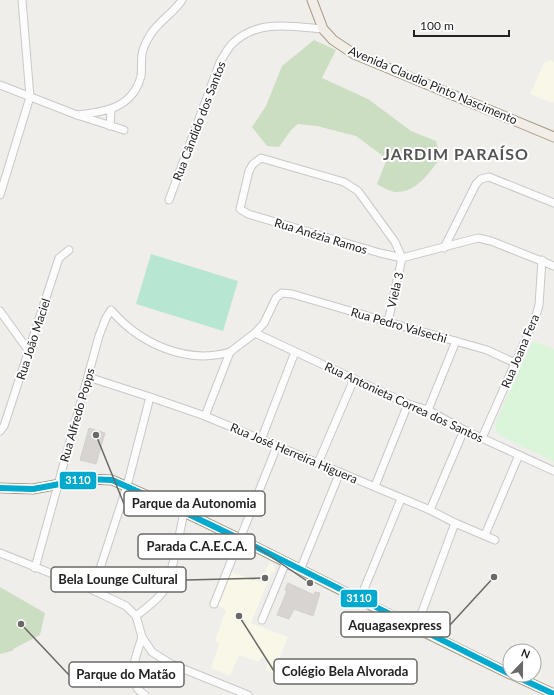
<svg xmlns="http://www.w3.org/2000/svg" width="554" height="695" viewBox="0 0 554 695" font-family="Lato,sans-serif">
<style>
.education{fill:#f8f7e8}
.forest{fill:#cbdec1}
.park{fill:#daf5da}
.pitch{fill:#b7e6d2}
.building{fill:#d7d4d2;stroke:#d3d0cc}
.lines{fill:none;stroke-linecap:round;stroke-linejoin:round}
.minor-casing{stroke:#c9c8c7;stroke-width:9}
.major-casing{stroke:#a79c86;stroke-width:11}
.minor{stroke:#fdfcfc;stroke-width:7}
.major{stroke:#f3ede7;stroke-width:9}
.bus-1-casing{stroke:#fff;stroke-width:9}
.bus-1{stroke:#00a9ce;stroke-width:6}
.labels{text-anchor:middle;dominant-baseline:central;stroke-width:4;stroke-linejoin:round;paint-order:stroke}
.street-label{font-size:12px;fill:#222;stroke:#fff}
.district-label{font-size:16px;font-weight:bold;letter-spacing:1px;fill:#555;stroke:#fff}
.leader{fill:none;stroke:#6a6968;stroke-width:1.5}
.callout-dot{fill:#6a6968;stroke:#fff;stroke-width:1.5}
.callout{fill:#fff;stroke:#6a6968;stroke-width:1.5}
.callout-label{font-size:13px;text-anchor:middle;font-weight:bold;fill:#222}
.line-badge{stroke:#fff;stroke-width:1.5}
.badge-label{font-size:11px;text-anchor:middle;font-weight:bold;fill:#fff}
</style>
<rect width="100%" height="100%" fill="#f0eeeb"/>
<!-- education -->
<g class="education">
<path d="M550 60 554 62V102L552 103 530 94 544 63Z"/>
<path d="M270 562 274 566 275 573 272 571 251 623 288 637 273 673 266 670 267 660 261 657 259 662 239 655 230 676 211 668 219 644 215 641 226 610 218 606 232 572 260 582Z"/>
</g>
<!-- forest -->
<g class="forest">
<path d="M314 40 336 50 322 78 368 99 411 131 436 141 440 159C428 174 416 193 395 192 389 191 382 187 377 184L387 159 356 136 317 126 298 124 291 130 279 147 267 146 252 127 266 106 282 66Z"/>
<path d="M0 587 45 613 40 635 15 648 12 651 0 654Z"/>
</g>
<!-- park -->
<path class="park" d="M533 341 554 349V462L505 438 496 432 495 423Z"/>
<!-- pitch -->
<path class="pitch" d="M151 254 238 281 223 331 136 304Z"/>
<!-- building -->
<g class="building">
<path d="M89 428 105 433 96 464 80 460Z"/>
<path d="M288 583 314 595 315 592 320 593 313 616 294 609 289 619 277 615 287 591 285 590Z"/>
</g>
<g class="lines">
<!-- minor casing -->
<g class="minor-casing">
<g id="minor">
<path d="M0 85 77 115 124 130"/>
<path d="M77 115C105 112 133 108 141 76 142 69 141 62 142 54 143 49 146 42 149 37 157 22 173 14 182 0"/>
<path d="M110 126 111 110"/>
<path d="M0 195 30 97 22 0"/>
<path d="M169 200 220 62C224 56 227 49 232 44 257 19 291 26 323 29"/>
<path d="M444 248 476 184 481 179 489 177 554 203"/>
<path d="M0 311 28 350"/>
<path d="M388 322 402 258 380 253 248 214 240 209 249 171 253 164 261 158 344 182 358 191 395 242 402 258 478 238 491 241 554 266"/>
<path d="M255 333 408 404 428 410 464 430 554 471"/>
<path d="M88 377 150 397 205 416 430 510 455 523 495 540"/>
<path d="M428 410 456 341"/>
<path d="M205 416 230 352 255 333 264 323 276 298 282 293 292 294 388 322 487 350 515 363"/>
<path d="M0 431 4 426 59 258 69 250"/>
<path d="M482 438 515 363 535 319 539 305 542 260"/>
<path d="M261 440 295 352"/>
<path d="M318 463 354 379"/>
<path d="M375 486 408 404"/>
<path d="M430 510 464 430"/>
<path d="M485 535 519 455"/>
<path d="M0 553 93 590 126 606 136 616 142 637 152 652 171 664 248 695"/>
<path d="M35 568 99 336 106 318 111 310C139 343 186 365 230 352"/>
<path d="M301 568 340 472"/>
<path d="M93 590 127 486 150 397"/>
<path d="M360 599 401 499"/>
<path d="M214 604 277 446"/>
<path d="M136 616C145 609 155 602 162 593 172 580 180 530 184 512"/>
<path d="M262 620 286 562"/>
<path d="M416 628 455 523"/>
<path d="M142 637C138 651 127 675 138 689 139 691 143 693 145 695"/>
</g>
</g>
<!-- major casing -->
<g class="major-casing">
<g id="major">
<path d="M312 0 323 29 333 40 354 54 554 137"/>
<path d="M0 488 33 489 87 479 112 480 184 512 240 539 416 628 510 674"/>
<path d="M513 675 554 694"/>
</g>
</g>
<!-- minor -->
<use href="#minor" class="minor"/>
<!-- major -->
<use href="#major" class="major"/>
<!-- bus-1 casing -->
<g class="bus-1-casing">
<g id="bus-1">
<path d="M0 488 33 489 87 479 112 480 184 512 240 539 510 674"/>
<path d="M513 675 554 694"/>
</g>
</g>
<!-- bus-1 -->
<use href="#bus-1" class="bus-1"/>
</g>
<g class="labels">
<!-- street labels -->
<g class="street-label">
<text transform="translate(433 85) rotate(23)">Avenida Claudio Pinto Nascimento</text>
<text transform="translate(199 121) rotate(-69)">Rua Cândido dos Santos</text>
<text transform="translate(321 236) rotate(17)">Rua Anézia Ramos</text>
<text transform="translate(395 290) rotate(-77)">Viela 3</text>
<text transform="translate(399 325) rotate(16)">Rua Pedro Valsechi</text>
<text transform="translate(33 339) rotate(-72)">Rua João Maciel</text>
<text transform="translate(520 351) rotate(-67)">Rua Joana Fera</text>
<text transform="translate(404 402) rotate(25)">Rua Antonieta Correa dos Santos</text>
<text transform="translate(77 415) rotate(-74)">Rua Alfredo Popps</text>
<text transform="translate(294 453) rotate(23)">Rua José Herreira Higuera</text>
</g>
<!-- district labels -->
<g class="district-label">
<text x="456" y="153">JARDIM PARAÍSO</text>
</g>
</g>
<!-- callouts -->
<path class="leader" d="M96 435L124 504M310 583L255 546M265 578L186 580M494 577L450 625M239 616L274 671M21 624L69 675"/>
<g class="callout-dot">
<circle cx="96" cy="435" r="4"/>
<circle cx="310" cy="583" r="4"/>
<circle cx="265" cy="578" r="4"/>
<circle cx="494" cy="577" r="4"/>
<circle cx="239" cy="616" r="4"/>
<circle cx="21" cy="624" r="4"/>
</g>
<g class="callout">
<rect x="124" y="491" width="141" height="25" rx="4"/>
<rect x="138" y="534" width="117" height="25" rx="4"/>
<rect x="51" y="567" width="135" height="25" rx="4"/>
<rect x="341" y="612" width="109" height="25" rx="4"/>
<rect x="274" y="659" width="143" height="25" rx="4"/>
<rect x="69" y="662" width="115" height="25" rx="4"/>
</g>
<g class="callout-label">
<text x="194" y="508">Parque da Autonomia</text>
<text x="197" y="551">Parada C.A.E.C.A.</text>
<text x="118" y="584">Bela Lounge Cultural</text>
<text x="395" y="630">Aquagasexpress</text>
<text x="345" y="676">Colégio Bela Alvorada</text>
<text x="126" y="679">Parque do Matão</text>
</g>
<g class="line-badge">
<rect x="59" y="471" width="38" height="19" rx="4" fill="#00a9ce"/>
<rect x="340" y="589" width="38" height="19" rx="4" fill="#00a9ce"/>
</g>
<g class="badge-label">
<text x="78" y="484">3110</text>
<text x="359" y="602">3110</text>
</g>
<!-- north arrow -->
<g transform="translate(522 663) rotate(22)"><circle r="19" fill="#ffffff" stroke="#a7a7a7"/>
<path d="M0-3L7 15L0 10L-7 15Z" fill="#6a6968"/>
<text y="-6" font-size="11" font-weight="bold" text-anchor="middle" fill="#222222">N</text>
</g>
<!-- scale -->
<path d="M414 30v6h95v-6" fill="none" stroke="#222222" stroke-width="2"/>
<text x="420" y="30" font-size="12" fill="#222222" stroke="#ffffff" stroke-width="3" paint-order="stroke">100 m</text>
</svg>
